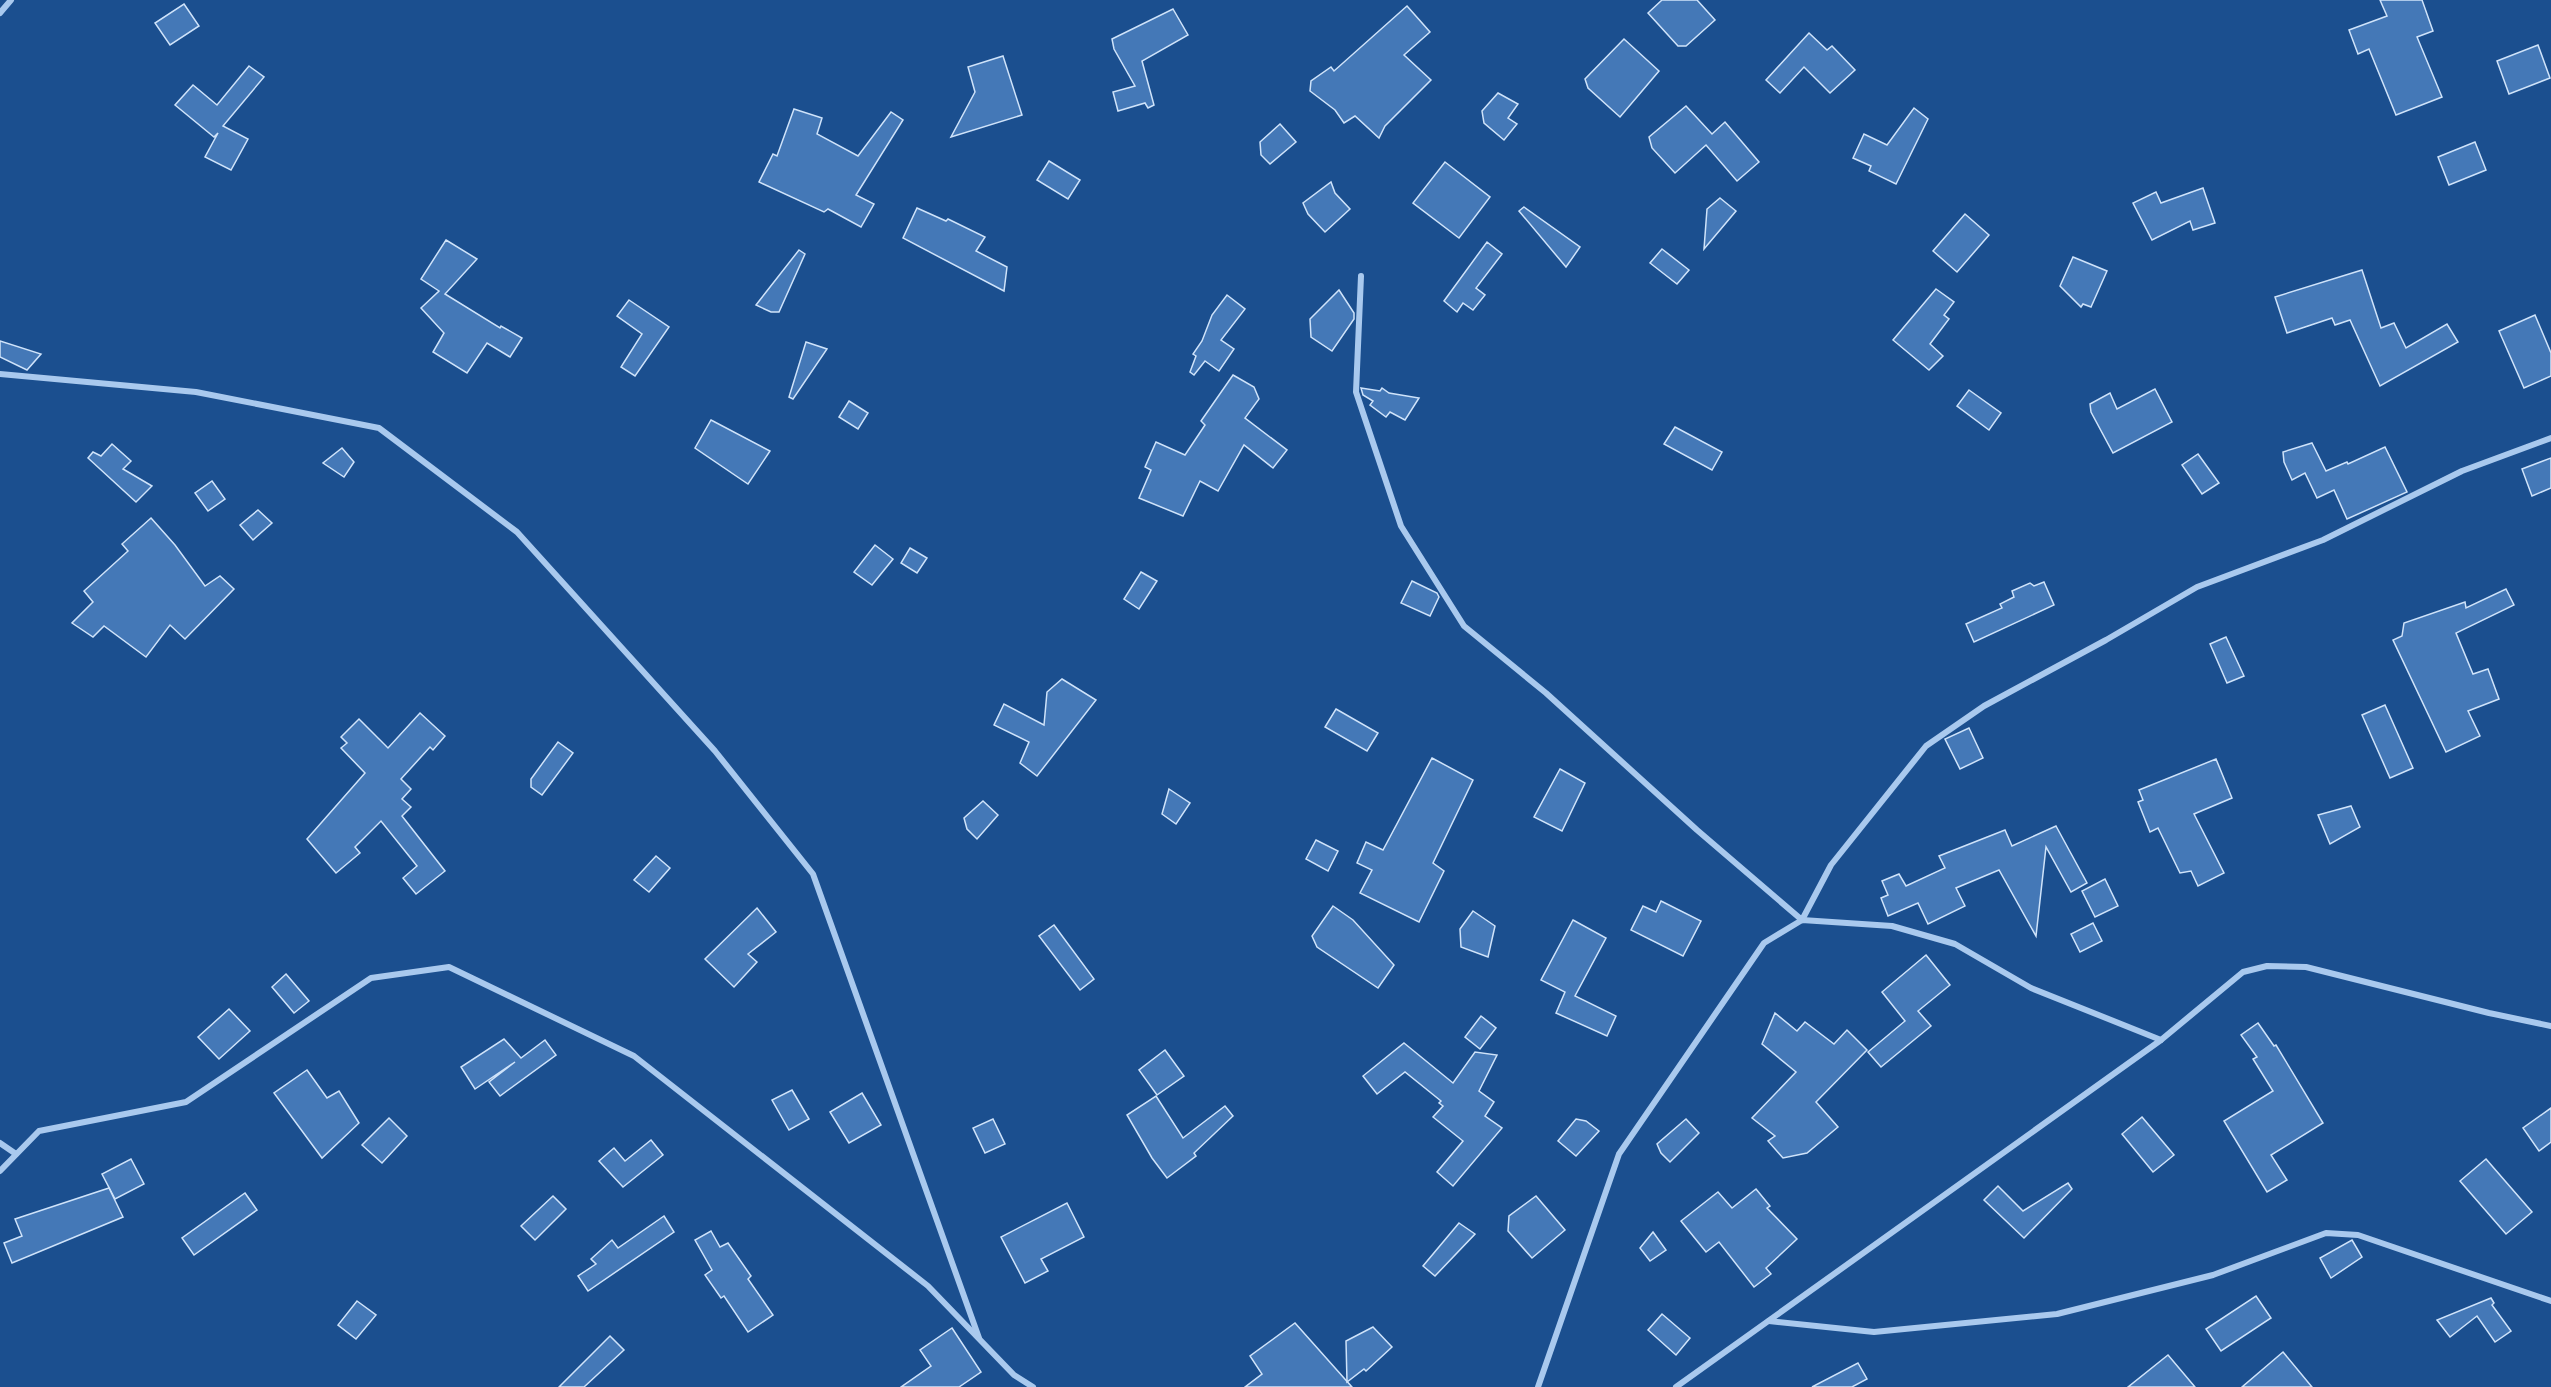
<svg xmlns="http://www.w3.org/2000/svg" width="2551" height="1387" viewBox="0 0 2551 1387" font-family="Signika,sans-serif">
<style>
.building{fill:#4478b7;stroke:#cfe3fa;stroke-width:1.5}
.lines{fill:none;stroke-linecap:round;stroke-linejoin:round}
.minor{stroke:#a9c9ee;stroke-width:6}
</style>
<rect width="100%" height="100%" fill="#1b4f8f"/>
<!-- building -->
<g class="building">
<path d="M1662 0H1697L1715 20 1686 46H1678L1648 13Z"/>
<path d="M2380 0H2422L2433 31 2417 37 2442 97 2396 115 2369 49 2358 54 2349 30 2387 16Z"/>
<path d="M184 4 199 26 170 45 155 23Z"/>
<path d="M1407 6 1430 32 1404 55 1431 80 1385 126 1379 138 1355 116 1344 123 1335 110 1310 91 1311 81 1331 67 1334 71Z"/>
<path d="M1173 9 1188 35 1142 61 1154 105 1148 108 1145 103 1118 111 1113 92 1135 86 1114 49 1112 39Z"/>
<path d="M1809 33 1827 50 1832 46 1855 70 1830 93 1804 67 1780 93 1766 80Z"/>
<path d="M1624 39 1659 71 1620 117 1588 88 1585 79Z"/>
<path d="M2538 45 2550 78 2509 94 2497 61Z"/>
<path d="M1003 56 1022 115 951 137 975 92 968 67Z"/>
<path d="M249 66 264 77 223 126 248 139 231 170 205 157 218 133 214 137 175 105 193 85 217 105Z"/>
<path d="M1498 93 1518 104 1508 118 1517 124 1504 140 1484 123 1482 111Z"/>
<path d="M1686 106 1712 134 1725 122 1759 162 1737 181 1706 145 1675 173 1652 148 1649 137Z"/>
<path d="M1914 108 1928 119 1896 184 1869 171 1871 166 1853 158 1864 134 1887 145Z"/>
<path d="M794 109 822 118 817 134 858 156 891 112 903 120 856 195 874 204 861 227 828 209 824 212 759 182 773 154 777 156Z"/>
<path d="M1280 124 1296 142 1270 164 1261 155 1260 142Z"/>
<path d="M2475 142 2486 170 2449 185 2438 157Z"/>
<path d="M1049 161 1080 180 1068 199 1037 180Z"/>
<path d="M1445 162 1490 197 1459 238 1413 203Z"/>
<path d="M1331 182 1335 193 1350 209 1325 232 1308 214 1303 203Z"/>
<path d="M2203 188 2215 223 2193 230 2190 221 2152 240 2133 203 2156 192 2161 203Z"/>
<path d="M1720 198 1736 211 1704 249 1707 209Z"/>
<path d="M1524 207 1580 247 1566 267 1519 211Z"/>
<path d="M917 208 946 221 948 219 985 237 976 251 1007 267 1004 291 903 238Z"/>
<path d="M1965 214 1989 235 1957 272 1933 251Z"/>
<path d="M446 240 477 259 445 294 500 328 501 326 522 338 510 357 487 343 467 373 433 352 444 333 421 308 439 291 421 279Z"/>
<path d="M1487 242 1502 254 1476 288 1485 295 1473 310 1463 303 1457 312 1444 301Z"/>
<path d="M1662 249 1689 270 1677 284 1650 263Z"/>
<path d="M799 250 805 254 779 312H771L756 305Z"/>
<path d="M2073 257 2107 271 2091 307 2083 304 2081 307 2060 286Z"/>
<path d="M2362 270 2381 328 2394 323 2406 348 2447 324 2458 342 2380 386 2350 320 2335 325 2332 318 2287 333 2275 297Z"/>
<path d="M1936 289 1954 302 1944 315 1949 319 1930 344 1943 356 1929 370 1893 340Z"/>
<path d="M1339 290 1354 313V319L1332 351 1311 337 1310 319Z"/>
<path d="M1227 295 1245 309 1221 340 1234 349 1219 371 1205 361 1194 375 1190 372 1196 356 1193 354 1202 341 1212 315Z"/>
<path d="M629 300 669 327 635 376 621 367 642 334 617 316Z"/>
<path d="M2535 315 2551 353V376L2524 388 2499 331Z"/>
<path d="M0 341 41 354 27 370 0 357Z"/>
<path d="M806 342 827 349 793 399 789 397Z"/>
<path d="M1233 375 1254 387 1259 399 1245 418 1287 450 1273 468 1244 445 1218 491 1200 481 1183 516 1139 498 1151 470 1145 467 1156 442 1185 455 1205 425 1201 421Z"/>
<path d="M1361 388 1380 391 1382 388 1389 393 1419 398 1405 420 1390 412 1386 417 1370 405 1373 401 1363 395Z"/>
<path d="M2155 389 2172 422 2113 453 2091 412 2090 404 2110 393 2117 409Z"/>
<path d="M1969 390 2001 413 1989 430 1957 406Z"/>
<path d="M849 401 868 413 858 429 839 417Z"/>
<path d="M711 420 770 451 748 484 695 448Z"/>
<path d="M1675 427 1722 452 1712 470 1664 444Z"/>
<path d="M2312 443 2326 471 2347 462 2348 464 2385 447 2407 492 2347 519 2334 490 2317 498 2305 473 2292 480 2284 462 2283 452Z"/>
<path d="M112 444 131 461 123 469 152 486 136 502 88 458 93 452 101 456Z"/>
<path d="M342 448 354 462 344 477 323 463Z"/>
<path d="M2198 454 2219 483 2202 494 2182 465Z"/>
<path d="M2551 458V488L2532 496 2522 469Z"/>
<path d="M212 481 225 499 208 511 195 493Z"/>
<path d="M258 510 272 523 253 540 240 525Z"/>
<path d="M151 518 175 545 205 586 220 576 234 589 185 639 170 625 146 657 104 626 93 637 72 623 93 602 84 591 128 551 122 544Z"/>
<path d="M875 545 893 559 872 585 854 572Z"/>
<path d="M910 548 927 558 917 573 901 563Z"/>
<path d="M1141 572 1157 581 1139 609 1124 599Z"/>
<path d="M1412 581 1437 593 1439 597 1430 616 1401 603Z"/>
<path d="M2044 582 2054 605 1974 642 1966 624 2002 608 2000 604 2014 597 2012 591 2030 583 2034 586Z"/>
<path d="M2506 589 2514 605 2456 633 2473 674 2488 669 2499 699 2468 711 2480 736 2446 752 2393 640 2402 636 2404 623 2465 602 2466 608Z"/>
<path d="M2226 637 2244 676 2227 683 2210 644Z"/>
<path d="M1062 679 1096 700 1037 776 1020 763 1029 742 994 725 1004 704 1044 725 1047 692Z"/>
<path d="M2385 705 2413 768 2390 778 2362 715Z"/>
<path d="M1336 709 1378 733 1367 751 1325 727Z"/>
<path d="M420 713 445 736 433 750 430 747 401 779 411 789 402 799 411 807 402 816 445 871 416 894 403 878 417 866 381 821 355 847 360 853 336 873 307 839 365 773 341 748 347 743 341 737 359 719 388 748Z"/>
<path d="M1969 728 1983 758 1960 769 1945 739Z"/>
<path d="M558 742 573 753 542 795 531 787V779Z"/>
<path d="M1432 758 1473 780 1433 863 1444 871 1419 922 1360 893 1372 870 1357 863 1366 842 1383 850Z"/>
<path d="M2216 759 2232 798 2194 814 2224 873 2198 886 2191 871 2180 873 2158 828 2150 832 2138 802 2143 800 2139 790Z"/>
<path d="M1560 769 1585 783 1562 831 1534 817Z"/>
<path d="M1169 789 1190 803 1176 824 1162 814Z"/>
<path d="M983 801 998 815 977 839 967 829 964 818Z"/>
<path d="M2351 806 2360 827 2330 844 2318 815Z"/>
<path d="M2056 826 2087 883 2071 892 2046 847 2036 936 1999 870 1956 888 1965 906 1928 924 1918 903 1888 916 1881 898 1888 895 1882 881 1899 874 1906 886 1945 868 1939 856 2005 830 2012 846Z"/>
<path d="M1316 840 1338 851 1328 871 1306 859Z"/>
<path d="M656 856 670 868 649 892 634 880Z"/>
<path d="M2105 879 2118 906 2095 917 2082 891Z"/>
<path d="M1661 901 1701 921 1683 956 1631 930 1643 906 1656 912Z"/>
<path d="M1333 906 1353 920 1394 965 1378 988 1317 947 1312 936Z"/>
<path d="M757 908 776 932 748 954 757 962 734 987 705 959Z"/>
<path d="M1473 911 1495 926 1488 957 1461 947 1460 929Z"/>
<path d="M1573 920 1606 938 1575 996 1616 1016 1607 1036 1556 1013 1565 992 1541 980Z"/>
<path d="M2093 923 2102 941 2080 952 2071 934Z"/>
<path d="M1054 925 1094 979 1080 990 1039 936Z"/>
<path d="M1926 955 1950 985 1918 1011 1931 1026 1881 1067 1868 1052 1905 1021 1882 992Z"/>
<path d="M286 974 309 1001 294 1013 272 987Z"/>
<path d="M229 1009 250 1031 219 1059 198 1037Z"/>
<path d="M1775 1013 1797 1031 1805 1022 1834 1044 1847 1030 1867 1050 1816 1102 1838 1127 1807 1153 1783 1158 1768 1141 1775 1136 1752 1118 1796 1072 1762 1044Z"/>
<path d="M1481 1016 1496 1028 1480 1049 1465 1037Z"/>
<path d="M2258 1023 2274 1046 2276 1045 2323 1123 2271 1155 2287 1180 2267 1192 2224 1121 2273 1091 2253 1059 2257 1057 2241 1035Z"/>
<path d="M504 1039 521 1058 545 1040 556 1055 500 1096 489 1082 515 1062 475 1089 461 1067Z"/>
<path d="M1404 1043 1453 1083 1475 1052 1497 1055 1479 1091 1494 1102 1485 1116 1502 1128 1453 1186 1437 1172 1463 1141 1433 1117 1443 1106 1439 1103 1441 1101 1405 1072 1377 1094 1363 1076Z"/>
<path d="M1165 1050 1184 1076 1157 1095 1139 1070Z"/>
<path d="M307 1070 327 1098 339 1091 359 1123 322 1158 274 1093Z"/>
<path d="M792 1090 809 1119 789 1130 772 1100Z"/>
<path d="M862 1093 881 1125 849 1143 830 1112Z"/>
<path d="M1156 1096 1183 1138 1225 1106 1233 1116 1194 1153 1196 1156 1167 1178 1152 1158 1127 1115Z"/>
<path d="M2551 1108V1142L2539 1151 2523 1128Z"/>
<path d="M2142 1117 2174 1155 2153 1172 2122 1134Z"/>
<path d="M389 1118 407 1136 382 1163 362 1145Z"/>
<path d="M993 1119 1005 1144 985 1153 973 1128Z"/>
<path d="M1576 1119 1586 1121 1599 1131 1576 1156 1558 1141Z"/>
<path d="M1686 1119 1699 1133 1670 1162 1661 1153 1657 1144Z"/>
<path d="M651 1140 663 1155 623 1187 599 1161 614 1148 625 1161Z"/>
<path d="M131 1159 144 1184 115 1199 102 1174Z"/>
<path d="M2486 1159 2532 1212 2506 1234 2460 1181Z"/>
<path d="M2068 1183 2072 1189 2024 1238 1984 1200 1998 1186 2023 1211Z"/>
<path d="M109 1188 123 1217 12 1263 4 1243 22 1236 15 1219Z"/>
<path d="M1756 1189 1770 1206 1767 1208 1797 1239 1766 1268 1771 1274 1754 1287 1719 1242 1706 1252 1681 1221 1718 1192 1732 1208Z"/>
<path d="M245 1193 257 1210 194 1255 182 1238Z"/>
<path d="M553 1196 566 1209 535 1240 521 1226Z"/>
<path d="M1536 1196 1565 1230 1532 1258 1508 1231 1509 1216Z"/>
<path d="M1067 1203 1084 1237 1041 1259 1048 1271 1025 1283 1001 1237Z"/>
<path d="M664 1216 674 1232 588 1291 578 1276 596 1264 591 1259 612 1240 618 1248Z"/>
<path d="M1459 1223 1475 1234 1435 1276 1423 1266Z"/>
<path d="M711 1231 720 1247 728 1243 751 1276 748 1279 773 1315 748 1332 724 1296 721 1298 705 1275 712 1270 695 1240Z"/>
<path d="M1653 1232 1666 1250 1650 1261 1640 1248Z"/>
<path d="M2352 1240 2362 1257 2331 1278 2320 1258Z"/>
<path d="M2256 1296 2271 1318 2221 1351 2206 1329Z"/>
<path d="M2491 1298 2494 1303 2492 1305 2511 1331 2495 1342 2477 1316 2450 1337 2437 1320Z"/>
<path d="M357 1301 376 1315 356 1339 338 1325Z"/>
<path d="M1662 1314 1690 1338 1676 1355 1648 1330Z"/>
<path d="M1295 1323 1352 1387H1245L1262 1374 1250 1356Z"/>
<path d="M1373 1327 1392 1347 1366 1371 1364 1369 1347 1382 1346 1341Z"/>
<path d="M952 1328 981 1372 959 1387H901L931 1366 920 1350Z"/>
<path d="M610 1336 624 1350 584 1387H559Z"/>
<path d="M2283 1352 2312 1387H2242Z"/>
<path d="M2168 1355 2195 1387H2128Z"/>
<path d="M1858 1363 1867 1379 1852 1387H1812Z"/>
</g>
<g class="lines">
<!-- minor -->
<g class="minor">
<path d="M0 13 11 0"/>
<path d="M1361 276 1356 392 1401 526 1464 626 1546 693 1697 830 1802 920 1831 865 1926 746 1984 706 2106 640 2197 587 2323 540 2462 471 2551 438"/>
<path d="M0 374 196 392 379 428 517 532 715 751 813 874 979 1338"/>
<path d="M0 1143 16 1154"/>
<path d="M0 1171 39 1131 186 1102 371 978 449 967 634 1056 928 1286 1014 1375 1033 1387"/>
<path d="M1769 1321 1874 1332 2057 1314 2213 1275 2326 1233 2358 1235 2551 1301"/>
<path d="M1538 1387 1619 1154 1764 943 1802 920 1892 926 1955 944 2031 988 2161 1040"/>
<path d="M1676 1387 2161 1040 2243 972 2267 966 2306 967 2489 1013 2551 1026"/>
</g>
</g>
</svg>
